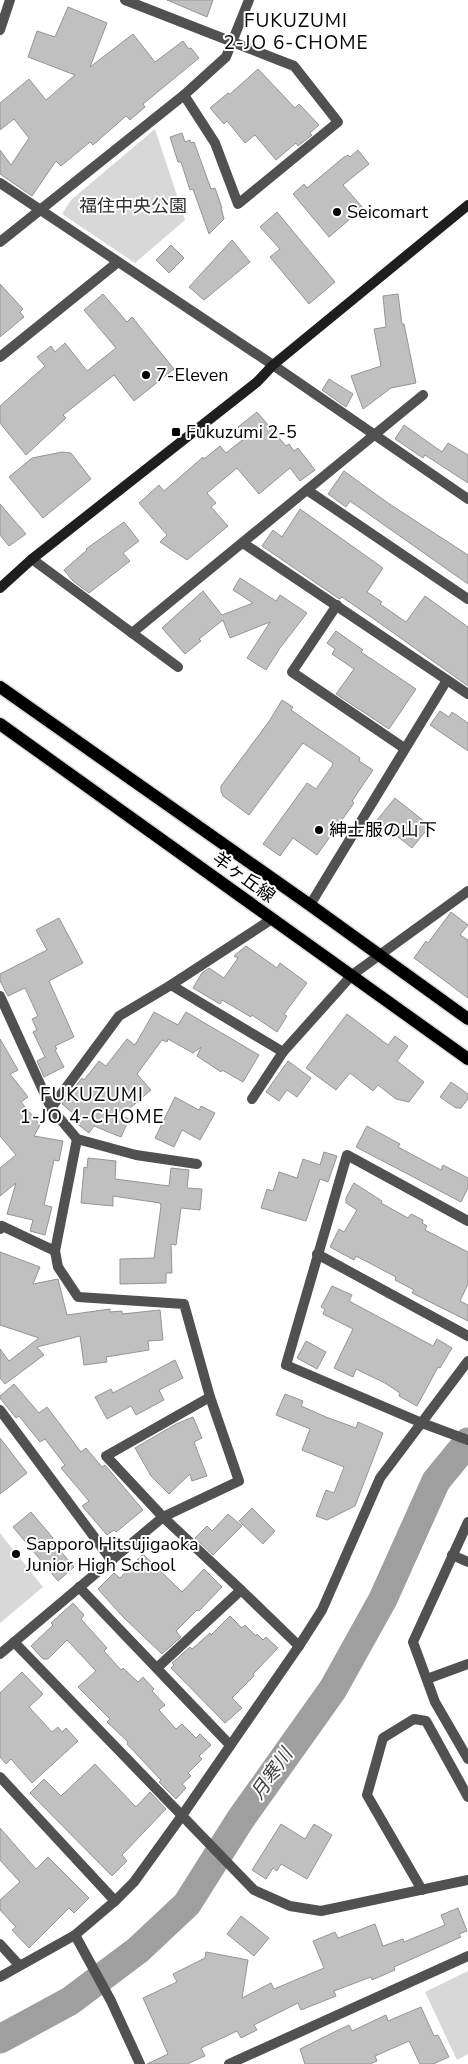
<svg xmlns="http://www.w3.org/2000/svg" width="468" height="2064" viewBox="0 0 468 2064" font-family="'Nunito Sans','Noto Sans JP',sans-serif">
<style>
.green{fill:#d8d8d8}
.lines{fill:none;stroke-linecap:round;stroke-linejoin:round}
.river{stroke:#9f9f9f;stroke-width:29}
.building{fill:#c0c0c0;stroke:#959595}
.primary-casing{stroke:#dbdbdb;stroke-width:15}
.street{stroke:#515151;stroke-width:10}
.secondary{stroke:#1e1e1e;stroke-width:10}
.primary{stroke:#000;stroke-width:12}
.poi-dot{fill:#000;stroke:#fff;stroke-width:2}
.labels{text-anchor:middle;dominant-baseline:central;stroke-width:4;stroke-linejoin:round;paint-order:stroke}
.park-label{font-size:18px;fill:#2f2f2f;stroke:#fff}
.poi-label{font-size:18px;fill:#000;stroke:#fff;text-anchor:start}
.street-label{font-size:18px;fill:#000;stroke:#fff}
.neighbourhood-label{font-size:19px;letter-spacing:1px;fill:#000;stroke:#fff}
.water-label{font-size:19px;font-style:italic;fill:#404040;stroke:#fff}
</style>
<rect width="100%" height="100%" fill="#fff"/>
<!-- green -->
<g class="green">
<path d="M155 129 185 220 135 263 62 214 71 200Z"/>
<path d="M0 1533 43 1587 0 1623Z"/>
<path d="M468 1971V2054L457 2060 425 1992Z"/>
</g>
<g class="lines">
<!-- river -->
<path class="river" d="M0 2039 70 2001 138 1950 187 1904 240 1820 333 1689 383 1599 436 1481 468 1442"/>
</g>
<!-- building -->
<g class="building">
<path d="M167 0H213L207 17Z"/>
<path d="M68 7 107 23 90 67 133 34 155 62 183 41 189 49 191 48 199 58 143 104 145 107 130 120 126 116 93 145 90 142 61 166 56 161 32 196 0 174V150L11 165 29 138 14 119 0 130V103L29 79 46 100 75 75 28 57 37 31 55 37Z"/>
<path d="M258 69 295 108 299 104 319 125 310 133 312 135 298 146 296 143 276 160 255 135 245 143 227 121 224 124 210 108 228 93 230 94Z"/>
<path d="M182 133 185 142 190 140 191 143 194 142 211 189 215 188 222 208H221L224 219 209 234 193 189 190 190 181 162H178L170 137Z"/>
<path d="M358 150 369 164 343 185 363 208 329 237 293 194 304 184 307 188 344 157 348 155 350 157Z"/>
<path d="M277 212 335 282 309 304 270 257 280 249 260 227Z"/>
<path d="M232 240 250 262 204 300 189 287Z"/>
<path d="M171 245 184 258 169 273 156 260Z"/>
<path d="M0 284 23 309 20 312 24 317 0 337Z"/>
<path d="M103 294 127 322 132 317 174 369 134 401 114 375 63 415 66 418 26 455 0 423V406L45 366 37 357 51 346 55 352 65 343 87 371 116 348 84 310Z"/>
<path d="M398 294 402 324H404L416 383 391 388 363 409 351 376 381 366 374 329 386 327 383 296Z"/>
<path d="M329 379 353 394 346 407 322 390Z"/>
<path d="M257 412 286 446 289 444 294 451 298 448 315 470 300 481 290 468 259 494 237 468 207 493 216 503 211 507 228 526 187 560 160 542 167 535 139 503 159 485 164 491 203 457 204 459 220 446 226 453 246 437 238 427Z"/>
<path d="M404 425 442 452 448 443 468 455V483L425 455 423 458 395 439Z"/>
<path d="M62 452 71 453 91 479 43 518 9 477 32 458Z"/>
<path d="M344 471 388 503 468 555V584L350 501 346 507 328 494Z"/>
<path d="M0 504 26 534 9 546 0 535Z"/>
<path d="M300 509 383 568 367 592 382 602 380 604 406 622 425 596 468 627V686L371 617 342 597 340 599 338 598 262 546 273 530 282 537Z"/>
<path d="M124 522 139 541 123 553 130 561 89 593 73 581 64 570 87 550 86 549Z"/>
<path d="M240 578 276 601 280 595 307 613 280 648 266 670 247 658 270 622 230 638 223 620 199 639 201 641 185 654 162 628 203 591 222 615 253 603 233 590Z"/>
<path d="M336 631 363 650 361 652 416 689 389 729 336 694 354 669 332 654 335 649 327 643Z"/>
<path d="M282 700 293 707 291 710 360 758 359 761 373 770 352 801 354 803 317 855 293 838 280 856 263 844 307 783 316 789 332 766 333 763 303 743 249 815 223 796 221 791V786L270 720Z"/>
<path d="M440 711 449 717 452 712 468 723V751L430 725Z"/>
<path d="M395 798 430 826 412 848 377 820Z"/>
<path d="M451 912 468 925 460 935 468 940V998L414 958 426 941 428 943Z"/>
<path d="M59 918 83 963 49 981 74 1037 55 1046 57 1049 55 1050 64 1067 44 1077 37 1061 45 1057 33 1032 37 1030 32 1019 38 1016 25 988 8 996 0 981V974L47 950 36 930Z"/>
<path d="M246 946 277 968 280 963 307 983 284 1014 287 1016 277 1032 252 1015 251 1017 222 1000 220 1004 193 988 202 973 209 968 224 978 238 958 234 956Z"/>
<path d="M154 1012 178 1025 186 1012 259 1055 243 1082 222 1070 221 1072 197 1056 201 1047 193 1053 168 1039 167 1042 162 1040 137 1074 151 1090 121 1116 129 1119 121 1137 94 1126 89 1133 76 1123 77 1121 72 1117 74 1114 62 1104 82 1078 84 1080 99 1061 106 1066 127 1039 135 1045Z"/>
<path d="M347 1014 388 1045 395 1036 408 1046 397 1061 424 1082 409 1102 396 1099 378 1085 373 1091 350 1073 336 1090 306 1068Z"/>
<path d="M0 1039 18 1070 10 1074 28 1097 21 1102 40 1125 34 1136 63 1141 59 1161 54 1160 44 1205 52 1207 45 1235 30 1231 33 1220 7 1214 16 1183 0 1196V1168L16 1155 0 1136Z"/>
<path d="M288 1061 311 1078 297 1097 287 1090 279 1101 266 1092Z"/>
<path d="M451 1082 468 1094V1099L461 1108H456L440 1097Z"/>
<path d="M175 1097 199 1110 201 1106 215 1113 200 1140 182 1130 174 1147 155 1138Z"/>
<path d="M367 1126 400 1144 398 1147 441 1170 443 1165 468 1178V1188L461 1202 356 1147Z"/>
<path d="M324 1152 337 1156 328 1182 320 1179 306 1221 261 1208 267 1189 273 1191 279 1172 297 1178 303 1159 320 1165Z"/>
<path d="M88 1158 116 1161 115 1179 169 1186 171 1168 189 1170 187 1188 202 1189 200 1210 181 1208 176 1245 171 1244 172 1273H166V1283L120 1284V1259L154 1258 161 1206 160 1203 113 1196V1206L81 1203 84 1167 87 1168Z"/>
<path d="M354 1183 382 1201 381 1203 408 1218 411 1214 423 1220 422 1223 427 1226 425 1230 468 1252V1284L460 1301 468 1305V1321L412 1293 414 1290 395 1280 396 1277 356 1256 354 1260 330 1247 339 1229 344 1232 357 1210 346 1203V1198Z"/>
<path d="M0 1252 40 1267 33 1284 58 1279 67 1315 110 1309V1312L122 1311V1314L160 1310 163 1340 148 1341 149 1350 106 1357 107 1362 84 1365 80 1336 37 1347 44 1355 5 1384 0 1378V1349L9 1361 39 1338 0 1325Z"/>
<path d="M332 1286 352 1295 349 1301 433 1346 437 1339 452 1348 440 1368 438 1367 417 1406 399 1396 400 1393 385 1383 356 1369 353 1377 334 1368 353 1329 323 1314 325 1309 321 1307Z"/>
<path d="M306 1341 326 1352 317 1369 297 1358Z"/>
<path d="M175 1360 183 1378 159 1390 164 1400 136 1415 131 1406 107 1419 95 1397 111 1389 113 1393Z"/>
<path d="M14 1384 39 1413 47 1407 81 1452 86 1448 102 1467 105 1465 143 1510 116 1532 114 1530 107 1535 82 1506 89 1501 61 1468 65 1465 45 1439 40 1442 19 1416 16 1418 0 1398V1396Z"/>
<path d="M285 1394 303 1401 301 1406 326 1417 356 1428 358 1422 383 1433 355 1506 327 1520 316 1516 326 1490 334 1493 344 1467 302 1450 310 1429 276 1415Z"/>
<path d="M193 1417 202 1438 194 1442 207 1476 192 1481 190 1474 169 1494 151 1476 135 1448 176 1424Z"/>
<path d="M0 1438 27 1473 0 1494Z"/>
<path d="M252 1508 275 1531 263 1544 239 1521Z"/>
<path d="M31 1512 53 1538 51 1540 74 1567 58 1581 13 1527Z"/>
<path d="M228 1514 242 1526 213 1555 195 1538 207 1526 212 1531Z"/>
<path d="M143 1554 182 1592 204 1569 222 1587 199 1611 197 1610 176 1631 181 1637 162 1654 123 1617 98 1589 114 1573 120 1578Z"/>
<path d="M73 1603 84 1615 81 1619 107 1648 104 1651 121 1670 123 1668 138 1682 143 1677 154 1689 152 1691 165 1705 159 1710 176 1729 182 1724 196 1738 200 1734 211 1745 199 1756 202 1759 188 1773 191 1776 182 1784 186 1788 176 1799 159 1782 161 1780 158 1777 127 1744 128 1742 107 1722 110 1719 78 1687 96 1671 67 1640 48 1659H43L31 1646 53 1625 51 1623Z"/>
<path d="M230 1616 242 1628 245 1625 256 1636 257 1634 263 1640 266 1637 278 1648 253 1674 254 1676 232 1698 242 1708 225 1723 171 1668 174 1665 172 1663 190 1647 192 1649 210 1633 211 1635Z"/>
<path d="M22 1672 43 1694 29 1707 52 1732 58 1727 62 1732 66 1728 78 1741 32 1783 11 1759 6 1764 0 1757V1693Z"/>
<path d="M95 1764 136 1807 150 1792 166 1809 122 1855 127 1861 112 1876 30 1793 44 1779 61 1796Z"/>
<path d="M281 1824 305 1839 314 1824 332 1835 307 1879 281 1864 277 1871 273 1868 266 1879 252 1870Z"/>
<path d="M0 1828 36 1869 48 1857 89 1898 74 1913 69 1908 29 1948 12 1930 16 1927 0 1910V1900L20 1882 0 1860Z"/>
<path d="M458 1908 467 1931 459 1934 461 1937 394 1967 395 1970 372 1980 371 1977 334 1991 336 1996 301 2010 298 2003 254 2025 257 2030 241 2038 237 2031 201 2048 205 2056 187 2064H147L168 2054 143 1998 177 1982 173 1974 205 1958 206 1952 248 1960 242 1998 271 1983 274 1989 324 1968 313 1941 335 1932 338 1938 375 1924 383 1946 403 1939 404 1942 445 1925 441 1915Z"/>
<path d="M241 1916 269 1938 254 1956 227 1934Z"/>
<path d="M421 2007 434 2036 438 2035 449 2057 433 2064H420L409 2041 375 2056 377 2061 370 2064H305L300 2049 328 2035 349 2025 352 2031 386 2015 388 2021Z"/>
</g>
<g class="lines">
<!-- primary casing -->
<g class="primary-casing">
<g id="primary">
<path d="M0 687 310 905 468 1019"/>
<path d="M0 724 468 1059"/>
</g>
</g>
<!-- street -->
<g class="street">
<path d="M125 0 294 66 338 122 238 204 215 143 184 95"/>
<path d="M0 30 10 0"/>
<path d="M0 183 273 365 468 499"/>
<path d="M0 242 184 95 226 57 249 0"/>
<path d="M0 357 118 262"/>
<path d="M307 490 468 599"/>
<path d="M243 543 468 694"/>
<path d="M32 559 178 667"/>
<path d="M337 605 292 672 404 748"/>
<path d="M132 633 423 395"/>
<path d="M310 905 447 680"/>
<path d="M171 985 283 1052 352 975 468 891"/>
<path d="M0 996 51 1108 77 1139"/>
<path d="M252 1099 283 1052"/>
<path d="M51 1108 119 1016 171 985 272 919"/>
<path d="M468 1221 347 1155 286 1365 422 1423 468 1440"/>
<path d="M0 1229 2 1226 55 1251 77 1139 136 1155 197 1164"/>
<path d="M317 1254 468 1336"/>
<path d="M0 1410 112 1561"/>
<path d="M468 1522 413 1642 435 1702 468 1759"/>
<path d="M452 1555 468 1562"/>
<path d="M79 1587 230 1745"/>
<path d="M241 1590 299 1646"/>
<path d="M14 1642 254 1890 290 1906 321 1911 468 1880"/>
<path d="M0 1654 163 1517 239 1481 210 1397 184 1304 78 1297 58 1267 55 1251"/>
<path d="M158 1667 241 1590 163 1517 106 1456 210 1397"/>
<path d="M427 1679 468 1664"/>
<path d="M0 1777 115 1901"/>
<path d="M422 1890 367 1795 383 1738 414 1719 426 1721 468 1797"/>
<path d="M75 1935 111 2001 140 2064"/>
<path d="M0 1944 19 1965"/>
<path d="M0 1977 75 1935 115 1901 134 1882 181 1817 299 1646 322 1610 380 1478 468 1361"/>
<path d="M229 2064 468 1956"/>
</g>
<!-- secondary -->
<path class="secondary" d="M0 588 32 559 257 382 273 365 468 205"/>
<!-- primary -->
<use href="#primary" class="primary"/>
</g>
<!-- markers -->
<g class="poi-dot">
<circle cx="337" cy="212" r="5"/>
<circle cx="146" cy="375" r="5"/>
<rect x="171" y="427" width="10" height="10" rx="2.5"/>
<circle cx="319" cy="830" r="5"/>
<circle cx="16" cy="1554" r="5"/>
</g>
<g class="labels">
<!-- park labels -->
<g class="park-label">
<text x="133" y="206">福住中央公園</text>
</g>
<!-- poi labels -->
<g class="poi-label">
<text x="347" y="212">Seicomart</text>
<text x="156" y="375">7-Eleven</text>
<text x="186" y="432">Fukuzumi 2-5</text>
<text x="329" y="830">紳士服の山下</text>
<text x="26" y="1544">Sapporo Hitsujigaoka<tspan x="26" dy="21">Junior High School</tspan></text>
</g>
<!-- street labels -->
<g class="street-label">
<text transform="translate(244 877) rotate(36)">羊ヶ丘線</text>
</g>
<!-- neighbourhood labels -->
<g class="neighbourhood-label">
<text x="296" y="21">FUKUZUMI<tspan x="296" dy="22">2-JO 6-CHOME</tspan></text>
<text x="92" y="1095">FUKUZUMI<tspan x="92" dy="22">1-JO 4-CHOME</tspan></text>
</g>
<!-- water labels -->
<g class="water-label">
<text transform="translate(272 1774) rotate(-55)">月寒川</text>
</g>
</g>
</svg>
